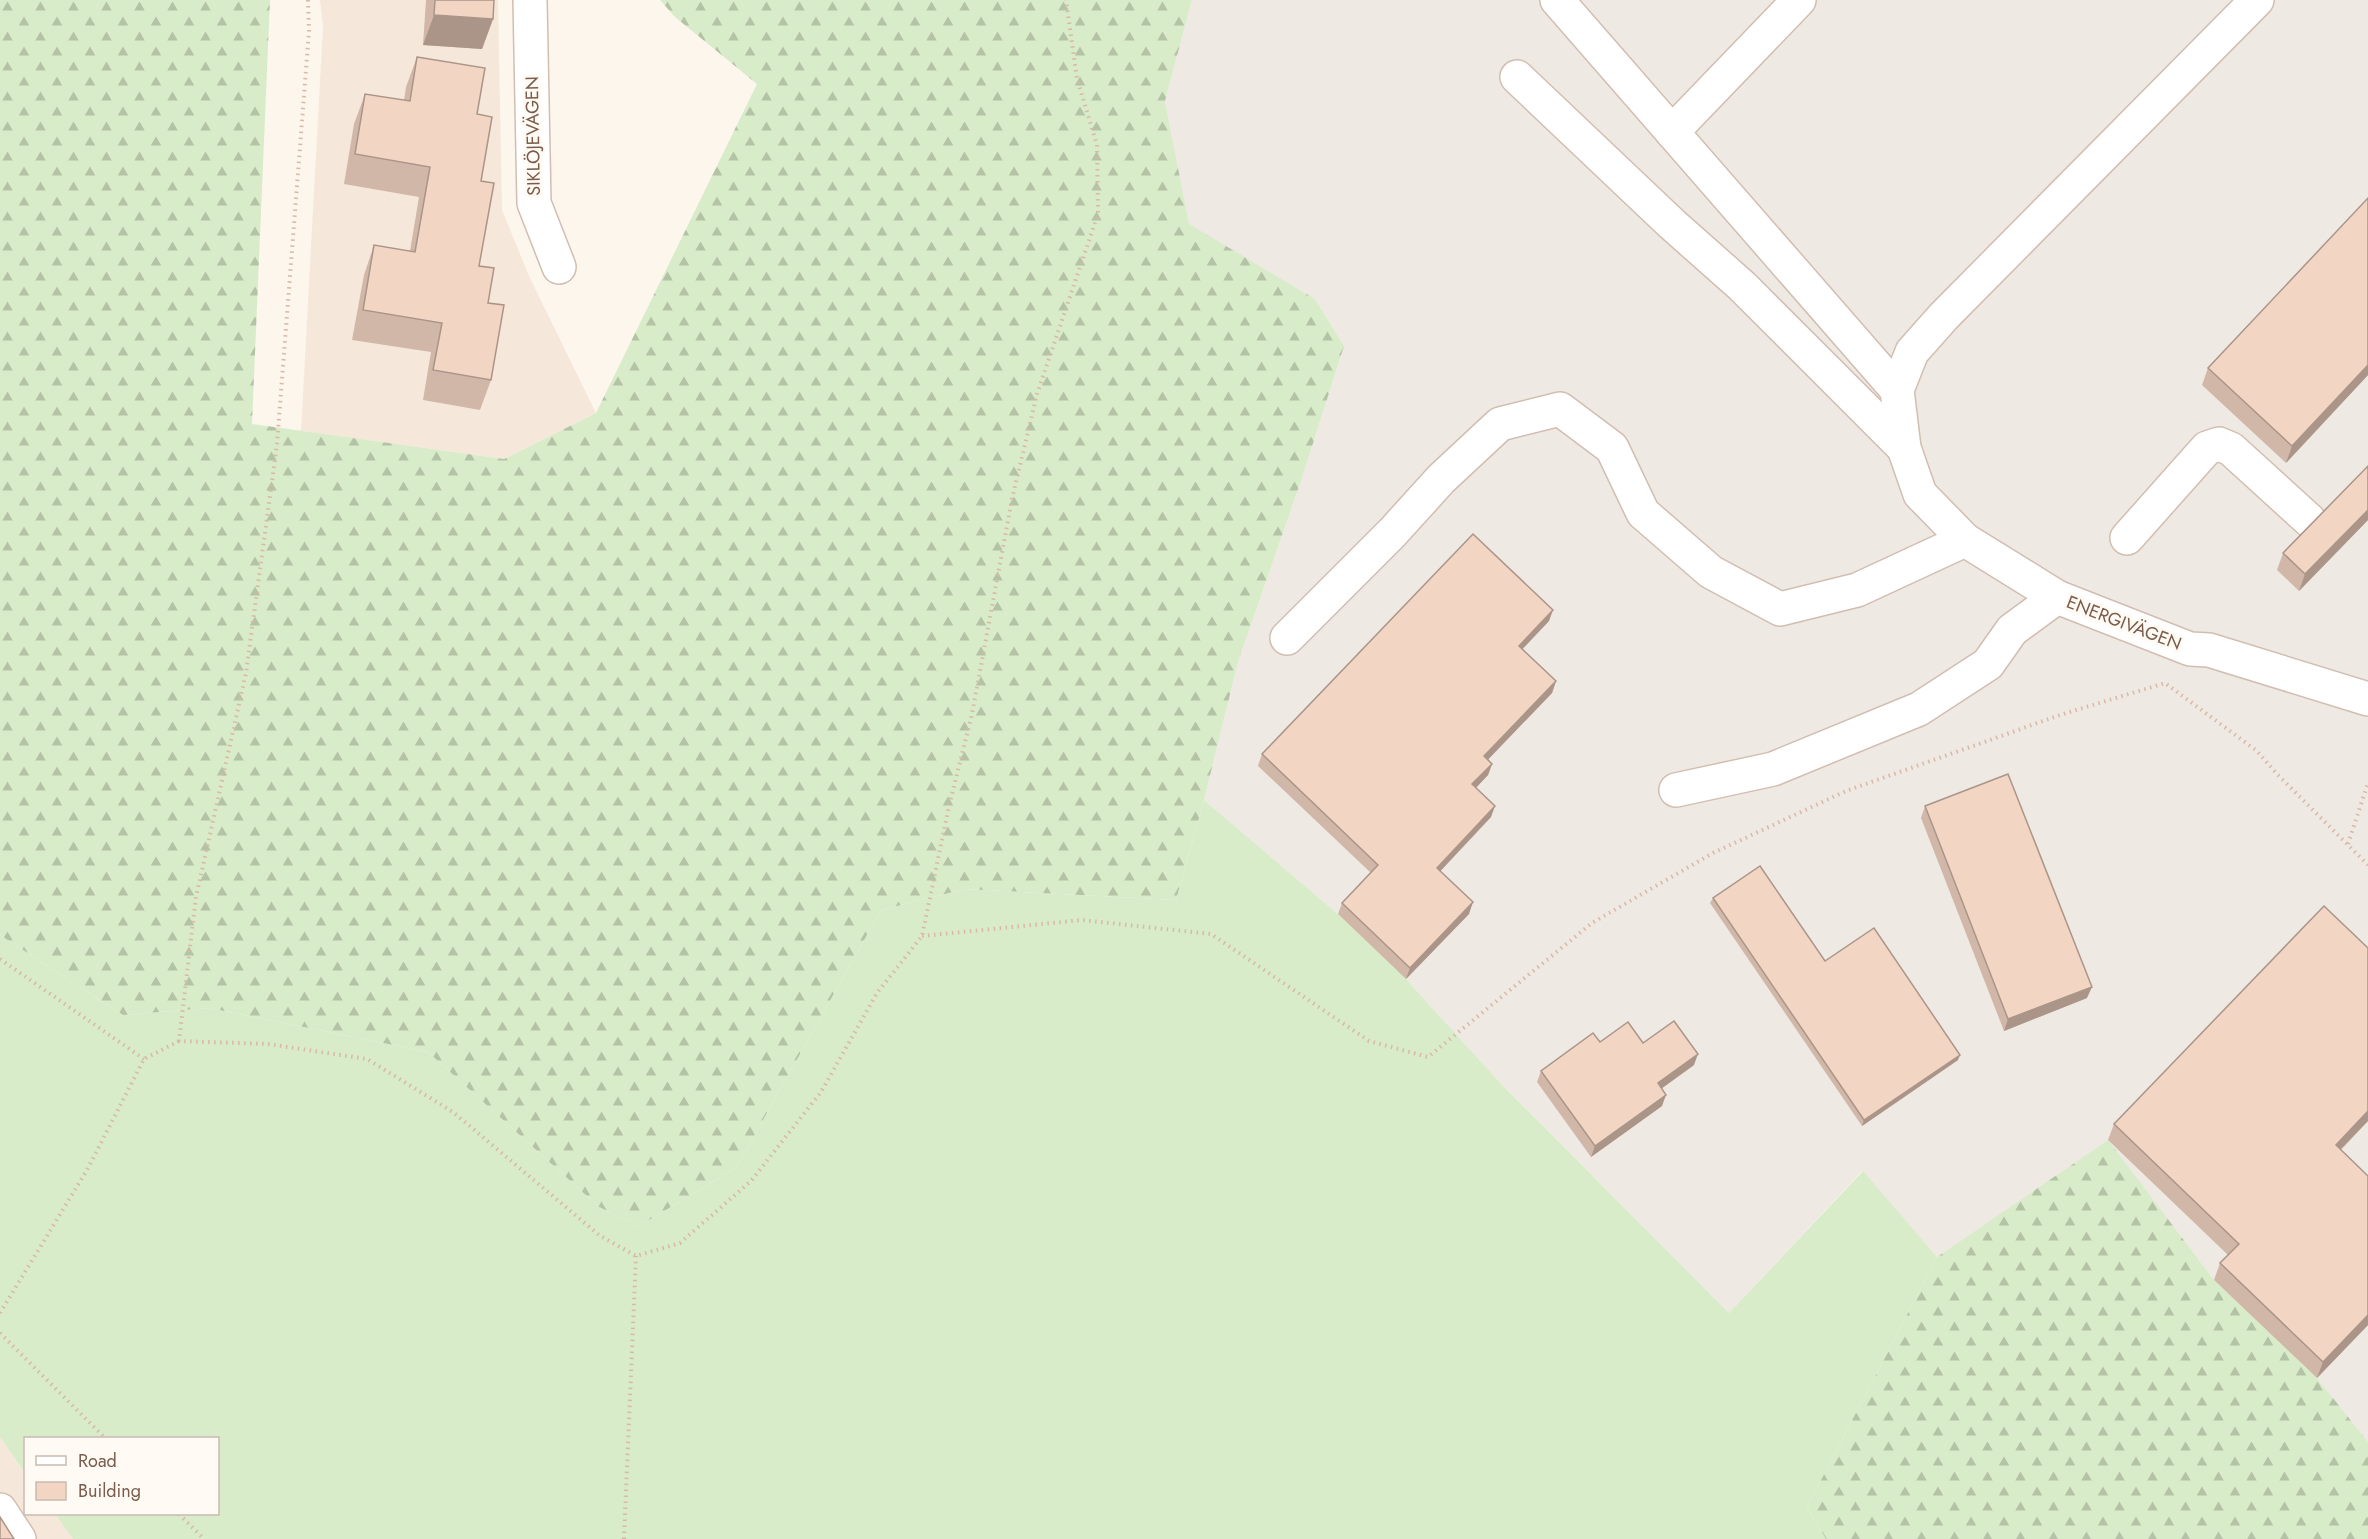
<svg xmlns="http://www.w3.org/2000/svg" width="2368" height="1539" viewBox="0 0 2368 1539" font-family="Jost,sans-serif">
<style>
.residential{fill:#f5e8da}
.industrial{fill:#efe9e4}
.grass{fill:#d8ecc9}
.forest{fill:url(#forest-firs)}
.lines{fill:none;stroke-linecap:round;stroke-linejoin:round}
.minor-casing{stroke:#d1beb0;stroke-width:36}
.path{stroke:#d9b8a5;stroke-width:4;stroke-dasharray:1.5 4.5;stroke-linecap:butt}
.minor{stroke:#fff;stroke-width:33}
.wall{fill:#d1b7a8}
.shaded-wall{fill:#aa9588}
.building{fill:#f3d5c3;stroke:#aa9588;stroke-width:1.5}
.labels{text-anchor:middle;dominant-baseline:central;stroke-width:6;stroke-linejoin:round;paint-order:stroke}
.street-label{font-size:18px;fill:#7a5c4d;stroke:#fffaf3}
</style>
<defs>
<pattern id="forest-firs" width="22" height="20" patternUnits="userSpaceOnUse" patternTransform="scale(1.5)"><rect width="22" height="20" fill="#d8ecc9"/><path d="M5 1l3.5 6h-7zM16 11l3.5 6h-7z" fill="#b4c2a5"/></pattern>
</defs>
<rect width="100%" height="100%" fill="#fdf6ec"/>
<!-- residential -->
<g class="residential">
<path d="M320 0H498L502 210 529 276 596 413 504 459 301 431 323 26Z"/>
<path d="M0 1437 25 1473 26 1514H55L73 1539H0Z"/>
</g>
<!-- industrial -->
<path class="industrial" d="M1192 0H2368V1442L2317 1378 2214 1280 2108 1141 1937 1257 1862 1171 1729 1313 1503 1086 1406 979 1338 914 1204 800 1238 662 1301 481 1344 346 1315 299 1189 225 1165 101Z"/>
<!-- grass -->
<path class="grass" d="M1204 800 1338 914 1406 979 1503 1086 1729 1313 1863 1171 1937 1257 1807 1507 1826 1539H73L55 1514H218V1438H26L25 1473 0 1437V935L123 1015 209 1008 428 1052 599 1207 639 1226 736 1168 881 910 965 889 1176 900Z"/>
<!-- forest -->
<g class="forest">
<path d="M0 0H270L252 424 504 459 596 413 757 84 675 17 660 0H1192L1165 101 1189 224 1315 299 1344 346 1301 481 1238 662 1204 800 1176 900 965 889 881 910 736 1168 639 1226 599 1207 428 1052 209 1008 123 1015 0 935Z"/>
<path d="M2108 1140 2214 1280 2317 1378 2368 1442V1539H1826L1807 1507 1937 1257Z"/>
</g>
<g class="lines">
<!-- minor casing -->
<g class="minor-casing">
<g id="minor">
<path d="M530 0 534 203 559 267"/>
<path d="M1557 0 1897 390"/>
<path d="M1517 77 1672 224 1742 286 1904 448"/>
<path d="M1672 132 1799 0"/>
<path d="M2127 538 2207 448 2219 444 2231 449 2309 520"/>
<path d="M2057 597 1965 540 1920 494 1904 448 1897 390 1912 352 1944 316 2257 0"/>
<path d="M1287 638 1393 532 1441 479 1500 424 1560 409 1612 448 1643 513 1711 572 1780 609 1857 590 1965 540"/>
<path d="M1676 790 1773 769 1919 709 1988 664 2012 630 2057 597 2190 649 2209 650 2368 699"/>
<path d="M0 1510 19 1539"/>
</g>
</g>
<!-- path -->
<g class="path">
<path d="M308 0 309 31 277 444 246 673 196 897 179 1041 268 1044 367 1059 453 1112 599 1235 636 1256 680 1243 751 1181 821 1092 877 993 922 936 949 806 972 714 1012 499 1037 394 1098 214 1097 145 1077 79 1066 0"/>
<path d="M2348 844 2368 783"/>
<path d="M922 936 1082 920 1211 934 1369 1041 1428 1057 1592 923 1713 853 1846 791 2063 714 2165 683 2257 751 2277 774 2368 865"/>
<path d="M0 959 144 1059"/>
<path d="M0 1313 87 1170 144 1059 179 1041"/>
<path d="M0 1333 105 1438"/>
<path d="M179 1514 204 1539"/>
<path d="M624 1539 636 1256"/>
</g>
<!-- minor -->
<use href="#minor" class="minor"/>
</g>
<!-- wall -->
<g class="wall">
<path d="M426 0H494L493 19 482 49 423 45Z"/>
<path d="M417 57 477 114 481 181 479 266 488 303 491 380 480 410 423 400 431 352 352 340 364 275 374 245 410 251 419 197 344 184 354 124 365 94 404 100 406 87Z"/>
<path d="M2368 198V375L2286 463 2202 385 2208 368Z"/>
<path d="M2368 466V520L2299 591 2277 570 2283 553Z"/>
<path d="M1549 621 1522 649 1556 681 1552 693 1488 759 1492 764 1488 775 1476 788 1491 817 1440 871 1469 914 1406 979 1338 914 1342 903 1371 873 1258 766 1262 754Z"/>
<path d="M1925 806 2087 998 2004 1031 1921 818Z"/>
<path d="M1713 898 1825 961 1958 1060 1862 1126 1710 903Z"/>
<path d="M2368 948V1121L2341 1150 2368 1325 2317 1378 2214 1280 2220 1263 2228 1255 2108 1140 2114 1124Z"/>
<path d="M1600 1042 1643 1043 1694 1065 1662 1088V1106L1591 1157 1537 1082 1541 1071Z"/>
</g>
<!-- shaded-wall -->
<g class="shaded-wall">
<path d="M434 15 493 19 482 49 423 45Z"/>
<path d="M2368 365V375L2286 463 2292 446Z"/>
<path d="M2368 510V520L2299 591 2305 574Z"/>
<path d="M1553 610 1549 621 1515 657 1519 646Z"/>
<path d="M1556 681 1552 693 1480 768 1484 756Z"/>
<path d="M1492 764 1488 775 1468 796 1472 784Z"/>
<path d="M1495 806 1491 817 1433 879 1437 868Z"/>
<path d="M1473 902 1469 914 1406 979 1410 968Z"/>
<path d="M2092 987 2087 998 2004 1031 2008 1019Z"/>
<path d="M1698 1054 1694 1065 1654 1094 1658 1083Z"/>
<path d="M1960 1055 1958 1060 1862 1126 1864 1120Z"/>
<path d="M1666 1095 1662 1106 1591 1157 1595 1146Z"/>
<path d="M2368 1111V1121L2329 1161 2336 1145Z"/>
<path d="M2368 1315V1325L2317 1378 2323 1362Z"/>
</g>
<!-- building -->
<g class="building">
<path d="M435 0H494L493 19 434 15Z"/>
<path d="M417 57 485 68 477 114 492 117 481 181 494 183 479 266 494 268 488 303 504 305 491 380 433 370 442 323 363 310 374 245 415 252 430 167 355 154 365 94 410 101Z"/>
<path d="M2368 198V365L2292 446 2208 368Z"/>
<path d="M2368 466V510L2305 574 2283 553Z"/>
<path d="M1473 534 1553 610 1519 646 1556 681 1484 756 1492 764 1472 784 1495 806 1437 868 1473 902 1410 968 1342 903 1378 865 1262 754Z"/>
<path d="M2008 774 2092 987 2008 1019 1925 806Z"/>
<path d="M1760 866 1825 961 1874 928 1960 1055 1864 1120 1713 898Z"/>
<path d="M2324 906 2368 948V1111L2336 1145 2368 1176V1315L2323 1362 2220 1263 2239 1244 2114 1124Z"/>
<path d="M1674 1021 1698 1054 1658 1083 1666 1095 1595 1146 1541 1071 1593 1033 1600 1042 1628 1022 1643 1043Z"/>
<path d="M0 1517 14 1539H0Z"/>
</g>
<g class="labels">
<!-- street labels -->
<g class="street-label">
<text transform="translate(533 136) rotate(-91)">SIKLÖJEVÄGEN</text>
<text transform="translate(2124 623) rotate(21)">ENERGIVÄGEN</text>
</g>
</g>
<!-- legend -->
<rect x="24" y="1437" width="195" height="78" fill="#fffaf3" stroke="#cabbb1" stroke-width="1.5"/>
<rect x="36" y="1456" width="30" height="9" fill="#ffffff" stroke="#cabbb1" stroke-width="1.5"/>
<text x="78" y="1467" font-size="18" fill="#7a5c4d">Road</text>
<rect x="36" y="1482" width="30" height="18" fill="#f3d5c3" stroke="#cabbb1" stroke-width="1.5"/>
<text x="78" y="1497" font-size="18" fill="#7a5c4d">Building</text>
</svg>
